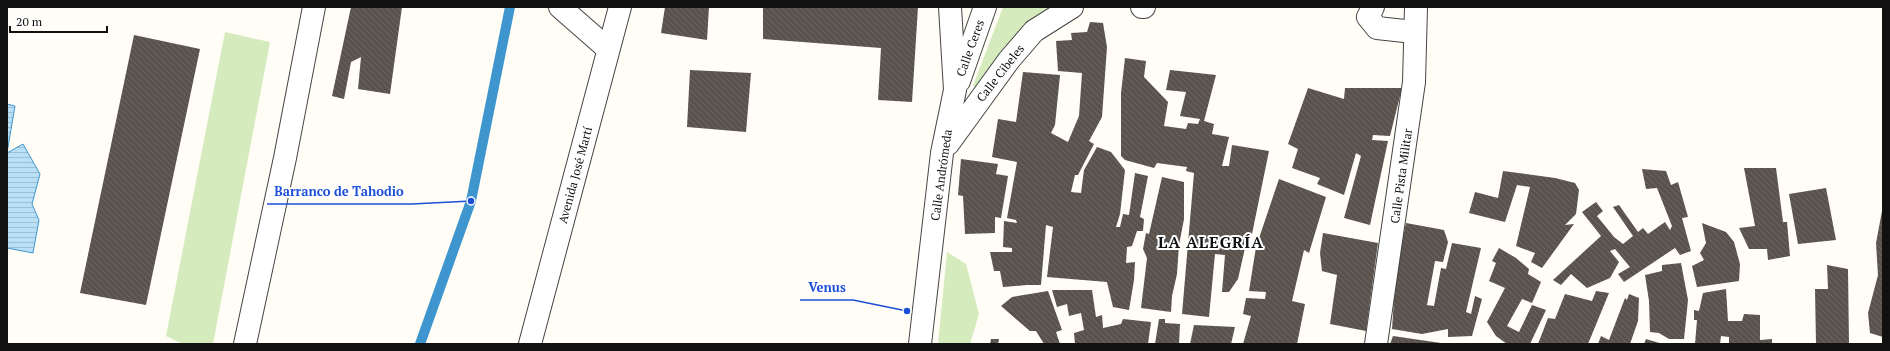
<svg xmlns="http://www.w3.org/2000/svg" width="1890" height="351" viewBox="0 0 1890 351" font-family="'PT Serif',serif">
<style>
.garden{fill:#d5ebbd}
.water{fill:url(#water-rules);stroke:#3f96cf}
.lines{fill:none;stroke-linecap:round;stroke-linejoin:round}
.stream{stroke:#3f96cf;stroke-width:10}
.building{fill:url(#building-back-hatch)}
.minor-casing{stroke:#444;stroke-width:24}
.minor{stroke:#fff;stroke-width:22}
.labels{text-anchor:middle;dominant-baseline:central;stroke-width:4;stroke-linejoin:round;paint-order:stroke}
.street-label{font-size:12px;fill:#111;stroke:#fff}
.district-label{font-size:16px;font-weight:bold;letter-spacing:1px;fill:#111;stroke:#fff}
.leader{fill:none;stroke:#1d4ed8;stroke-width:1.5}
.callout-dot{fill:#1d4ed8;stroke:#fff;stroke-width:1.5}
.callout-label{font-size:13px;text-anchor:middle;font-weight:bold;fill:#1d4ed8;stroke:#fff;stroke-width:4;stroke-linejoin:round;paint-order:stroke}
</style>
<defs>
<pattern id="water-rules" width="6" height="5" patternUnits="userSpaceOnUse"><rect width="6" height="5" fill="#b9e0f7"/><path d="M0 2.5h6" fill="none" stroke="#9ebfd3"/></pattern>
<pattern id="building-back-hatch" width="6" height="6" patternUnits="userSpaceOnUse"><rect width="6" height="6" fill="#5a524d"/><path d="M-1 5l2 2M0 0l6 6M5-1l2 2" fill="none" stroke="#6d6662"/></pattern>
</defs>
<rect width="100%" height="100%" fill="#fffdf5"/>
<!-- garden -->
<g class="garden">
<path d="M1003 7H1051L1028 27 979 89 973 86Z"/>
<path d="M225 32 270 42 213 344H183L166 336Z"/>
<path d="M947 252 966 264 979 314 970 344H938Z"/>
</g>
<!-- water -->
<path class="water" d="M7 104 15 106 7 153 23 144 40 174 32 204 39 220 33 253 7 248Z"/>
<g class="lines">
<!-- stream -->
<path class="stream" d="M420 344 471 201 510 7"/>
</g>
<!-- building -->
<g class="building">
<path d="M351 7H402L390 94 358 89 361 57 351 62 344 99 332 96Z"/>
<path d="M665 7H709L707 40 661 33Z"/>
<path d="M763 7H918L912 102 878 100 881 48 763 39Z"/>
<path d="M1090 22 1103 23 1107 47 1102 117 1089 141 1094 144 1078 175H1075L1071 192 1081 193 1084 170 1097 147 1111 152 1125 170 1120 214 1116 227H1120L1123 214 1129 215 1135 173 1148 176 1140 217 1144 219 1143 231H1137L1132 246 1127 247 1126 263 1135 262 1134 280 1129 310 1113 307 1107 282 1047 277 1053 227 1046 225 1041 285H1027L1003 287 1000 271H994L990 252H1012V248L1003 247 1004 221 1017 223 1016 220 1007 218 1017 162 992 157 998 119 1016 122 1023 72 1060 75 1055 125 1051 133 1068 142 1079 116 1082 73 1058 71 1056 41 1072 40 1071 33 1087 32Z"/>
<path d="M134 35 200 49 146 305 80 293Z"/>
<path d="M1125 58 1146 61 1144 77 1168 102 1164 126 1186 129 1188 123 1198 124 1200 119 1180 116 1186 92 1166 90 1170 70 1216 75 1204 121 1214 124 1212 134 1229 137 1222 166H1229L1232 145 1269 151 1252 234 1248 235 1238 279 1229 292H1222L1225 255 1215 254 1209 317 1182 314 1194 173 1186 171 1187 167 1157 163 1154 168 1125 160 1121 156V93Z"/>
<path d="M690 70 751 73 746 132 687 127Z"/>
<path d="M1308 88 1344 99 1345 88H1402L1390 136 1373 135 1372 140 1388 141 1370 225 1344 218 1361 156 1356 153 1344 195 1317 184 1320 178 1292 168 1298 149 1288 144Z"/>
<path d="M961 159 998 164 996 174 1008 176 1001 218 995 217V233L965 234 963 196 958 195Z"/>
<path d="M1744 168H1776L1783 222H1787L1790 256 1768 260 1767 249H1749L1739 228 1755 226Z"/>
<path d="M1642 169 1666 171 1671 185 1678 182 1688 217 1682 218 1691 251 1680 255 1675 248 1624 282 1618 274 1630 267 1615 249 1610 251 1619 262 1610 278 1587 288 1571 274 1561 285 1553 280 1601 236 1582 212 1596 202 1603 211 1597 216 1614 237 1623 244 1633 236 1613 207 1619 205 1638 232 1643 228 1648 234 1665 222 1670 230 1672 226 1657 188 1646 189Z"/>
<path d="M1503 171 1555 178 1575 183 1579 190 1576 214 1565 225 1574 224 1542 268 1531 262 1535 253 1516 246 1530 187 1517 185 1505 222 1469 213 1475 192 1498 198Z"/>
<path d="M1162 177 1184 182V219L1179 245 1177 274 1172 296 1171 312 1141 308 1147 258 1143 249 1146 233 1149 234Z"/>
<path d="M1279 179 1326 197 1309 253 1304 250 1292 301 1305 304 1297 344H1243L1251 316 1243 314 1246 298 1265 299 1266 292 1249 291 1256 247Z"/>
<path d="M1826 188 1836 240 1798 244 1789 194Z"/>
<path d="M1882 211H1883V337L1870 333 1868 313 1878 275 1876 243Z"/>
<path d="M1406 223 1444 230 1448 242 1443 262 1435 261 1427 305 1434 306 1441 268 1446 269 1452 243 1481 248 1466 312 1471 314 1475 296 1482 299 1472 336 1448 337V329L1422 334 1392 329 1394 300 1390 296Z"/>
<path d="M1702 223 1726 232 1734 242 1740 264 1739 281 1697 287 1692 266 1704 260 1700 253 1706 243Z"/>
<path d="M1323 233 1378 243 1366 331 1330 324 1337 275 1322 271 1320 253Z"/>
<path d="M1499 248 1516 258 1529 269 1528 274 1541 282 1532 303 1522 299 1507 326 1519 332 1532 305 1546 310 1530 344H1507L1496 336 1487 322 1505 288 1489 281 1496 263 1492 261Z"/>
<path d="M1681 263 1688 300 1684 339H1669L1659 333 1650 332 1649 301 1645 275 1662 271V265Z"/>
<path d="M1827 265 1848 269 1849 344H1816L1815 289H1828Z"/>
<path d="M1726 289 1728 321H1742L1744 314 1760 315V340L1772 339V344H1729V337L1721 336 1720 344H1695L1697 320H1694V310L1699 311 1703 293Z"/>
<path d="M1052 290H1092L1096 317 1102 315 1103 328 1121 324 1123 319 1151 322 1148 344H1075L1074 333 1084 330 1081 313 1069 316 1067 304 1057 307Z"/>
<path d="M1048 291 1062 330 1056 332 1060 344H1044L1036 331H1030L1001 306 1012 297Z"/>
<path d="M1596 291 1609 293 1588 344H1538L1548 318 1555 319 1565 294 1592 301Z"/>
<path d="M1629 294 1639 298 1638 321 1630 344H1598L1601 336 1609 340 1625 298 1627 300Z"/>
<path d="M1159 319H1165V323L1180 324 1179 344H1155Z"/>
<path d="M1194 325 1235 327 1231 344H1190Z"/>
<path d="M1393 336 1441 343V344H1390Z"/>
<path d="M991 339H999L998 344H990Z"/>
<path d="M1646 339 1663 344H1644Z"/>
</g>
<g class="lines">
<!-- minor casing -->
<g class="minor-casing">
<g id="minor">
<path d="M560 7 608 49"/>
<path d="M1142 7H1144"/>
<path d="M1373 7 1368 17 1377 28 1414 32"/>
<path d="M959 81 985 7"/>
<path d="M948 144 1009 60 1034 31 1072 7"/>
<path d="M245 344 285 158 314 7"/>
<path d="M530 344 620 7"/>
<path d="M920 344 942 153 955 90 950 7"/>
<path d="M1376 344 1414 82 1416 7"/>
</g>
</g>
<!-- minor -->
<use href="#minor" class="minor"/>
</g>
<g class="labels">
<!-- street labels -->
<g class="street-label">
<text transform="translate(970 48) rotate(-70)">Calle Ceres</text>
<text transform="translate(1000 73) rotate(-52)">Calle Cibeles</text>
<text transform="translate(575 175) rotate(-75)">Avenida José Martí</text>
<text transform="translate(941 175) rotate(-82)">Calle Andrómeda</text>
<text transform="translate(1401 176) rotate(-82)">Calle Pista Militar</text>
</g>
<!-- district labels -->
<g class="district-label">
<text x="1211" y="242">LA ALEGRÍA</text>
</g>
</g>
<!-- callouts -->
<path class="leader" d="M471 201L412 204H267M907 311L853 300H800"/>
<g class="callout-dot">
<circle cx="471" cy="201" r="4"/>
<circle cx="907" cy="311" r="4"/>
</g>
<g class="callout-label">
<text x="339" y="196">Barranco de Tahodio</text>
<text x="827" y="292">Venus</text>
</g>
<!-- border -->
<rect width="1890" height="351" fill="none" stroke="#111111" stroke-width="16"/>
<!-- scale -->
<path d="M10 26v6h97v-6" fill="none" stroke="#111111" stroke-width="2"/>
<text x="16" y="26" font-size="12" fill="#111111" stroke="#ffffff" stroke-width="3" paint-order="stroke">20 m</text>
</svg>
